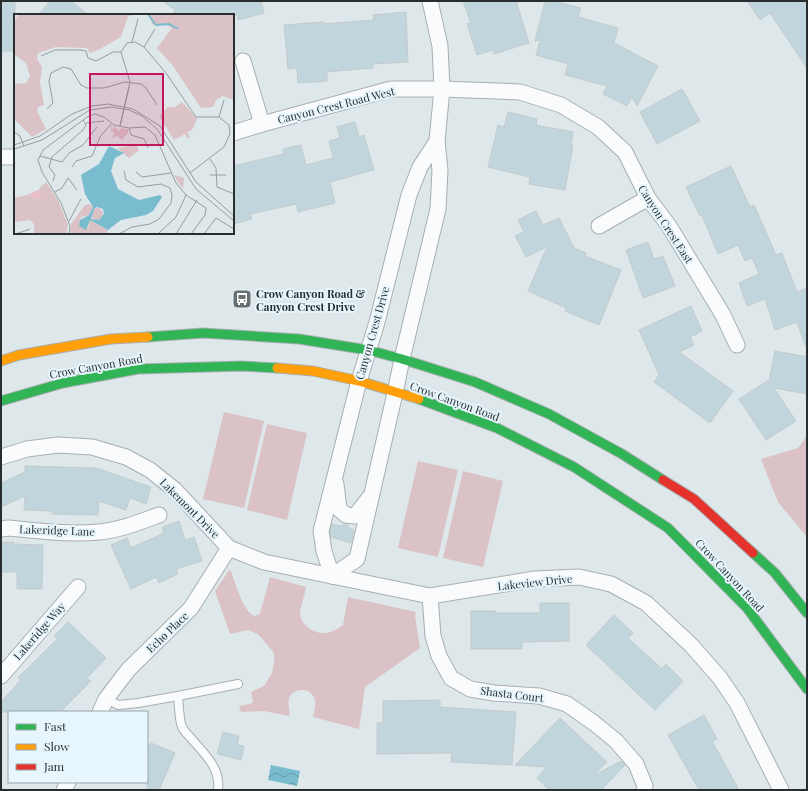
<svg xmlns="http://www.w3.org/2000/svg" width="808" height="791" viewBox="0 0 808 791" font-family="'Playfair Display',serif">
<style>
.green{fill:#dac2c7}
.water{fill:url(#water-waves)}
.building{fill:#c1d5dc;stroke:#c4cbcd}
.lines{fill:none;stroke-linecap:round;stroke-linejoin:round}
.lane-casing{stroke:#a8afb1;stroke-width:10}
.street-casing{stroke:#a8afb1;stroke-width:17}
.fast-casing{stroke:#a8afb1;stroke-width:11}
.slow-casing{stroke:#a8afb1;stroke-width:11}
.jam-casing{stroke:#a8afb1;stroke-width:11}
.lane{stroke:#fafbfc;stroke-width:8}
.street{stroke:#fafbfc;stroke-width:15}
.fast{stroke:#30b455;stroke-width:9}
.slow{stroke:#ff9f0a;stroke-width:9}
.jam{stroke:#e5322d;stroke-width:9}
.labels{text-anchor:middle;dominant-baseline:central;stroke-width:4;stroke-linejoin:round;paint-order:stroke}
.street-label{font-size:11px;fill:#282e30;stroke:#e6f6fc}
.poi-label{font-size:11px;font-weight:bold;fill:#282e30;stroke:#e6f6fc;text-anchor:start}
.inset-river{fill:none;stroke:#7abccf;stroke-width:2}
.inset-road{fill:none;stroke:#959da0;stroke-width:1}
.view{fill:#c2185b;fill-opacity:0.15;stroke:#c2185b;stroke-width:2}
.inset-edge{fill:none;stroke:#282e30;stroke-width:2}
</style>
<defs>
<pattern id="water-waves" width="16" height="10" patternUnits="userSpaceOnUse"><rect width="16" height="10" fill="#7abccf"/><path d="M0 5q4-4 8 0t8 0" fill="none" stroke="#6499a8"/></pattern>
</defs>
<rect width="100%" height="100%" fill="#dee7ea"/>
<!-- green -->
<g class="green">
<path d="M224 412 264 421 244 508 203 499Z"/>
<path d="M267 424 307 433 287 520 247 510Z"/>
<path d="M807 436V537L778 502 761 459 798 448Z"/>
<path d="M418 461 458 470 438 557 398 548Z"/>
<path d="M463 471 503 481 483 567 443 558Z"/>
<path d="M230 569C235 581 242 610 254 616L260 614 270 577 306 587C305 595 301 604 300 612 300 625 314 634 326 633 332 632 338 629 343 625L348 597 416 612 415 616 420 648 365 687 359 729 313 717C314 712 316 706 315 701 313 688 295 686 289 698 287 704 291 710 289 716L264 711 241 712 239 706 253 703 251 692 264 686 272 673 274 663V653L258 634 248 630 230 634 215 591Z"/>
</g>
<!-- water -->
<path class="water" d="M271 765 300 771 297 786 268 780Z"/>
<!-- building -->
<g class="building">
<rect x="1" y="1" width="14" height="50"/>
<path d="M50 1H71L88 15H38Z"/>
<path d="M163 1H261L264 13 238 20 237 15H172L175 10Z"/>
<path d="M463 1H516L529 43 494 54 493 50 477 55 467 24 471 23Z"/>
<path d="M545 1H560L561 3 581 8 578 17 618 28 614 43 658 66 637 106 632 97 627 106 603 94 607 86 565 75 568 64 536 55 540 40 535 41Z"/>
<path d="M747 1H807V68L770 13 760 20Z"/>
<path d="M406 12 408 62 373 64V68L327 72V81L298 83 297 68 288 69 284 25 323 22V24L374 20 373 15Z"/>
<path d="M682 89 700 121 657 144 640 112Z"/>
<path d="M508 112 537 119 536 125 573 132 571 145H573L565 190 529 184 530 177 488 167 498 125 504 127Z"/>
<path d="M355 122 359 137 364 135 374 170 330 182 335 203 298 212 296 204 250 214 252 219 233 224V166L284 154 283 149 301 145 306 165 333 158 329 141 340 138 337 127Z"/>
<path d="M731 166 750 207 754 205 776 255 782 253 797 292 807 288V345H805L797 322 775 330 765 299 747 306 739 283 759 274 752 258 745 261 738 245 718 254 702 215 700 216 686 187Z"/>
<path d="M536 211 543 225 559 218 574 248 586 253 585 256 621 270 599 325 565 311 566 308 528 291 547 247 526 257 515 236 524 232 518 220Z"/>
<path d="M648 242 654 259 663 256 675 286 643 298 626 250Z"/>
<path d="M691 306 702 331 690 337 694 345 679 352 733 391 710 423 654 382 659 375 639 330Z"/>
<path d="M775 351 807 357V394L774 388 796 421 766 440 739 399 769 380V381Z"/>
<path d="M25 466 96 468 151 487 146 504 130 498 126 510 99 501 98 515 52 514V511L24 510 25 496 1 507V483L25 472Z"/>
<path d="M179 521 185 540 194 537 202 561 176 569 178 574 159 583 156 577 131 589 111 545 127 538 131 548 164 533 162 527Z"/>
<path d="M332 524 340 526 344 524H347L349 528 354 530 351 543 331 537 330 531Z"/>
<path d="M1 542H14V544L43 545 42 589H17V572H1Z"/>
<path d="M540 603H569V641L522 642V649H471V611H495V613H540Z"/>
<path d="M614 615 633 633 628 638 662 669 666 664 683 681 655 710 586 645Z"/>
<path d="M68 622 106 658 87 678 91 681 60 712H1V702L21 680 18 678 57 639 54 636Z"/>
<path d="M440 700V707L516 712 512 765 451 762 452 753 377 754V723H383V701Z"/>
<path d="M704 715 717 739 712 741 739 790H699L668 735Z"/>
<path d="M560 718 607 762 593 776 621 761 625 765 601 790H549L537 778 547 767 515 765Z"/>
<path d="M223 732 239 736 237 745 244 746 241 760 217 754Z"/>
<path d="M151 743 175 753 159 790H147V744L150 745Z"/>
</g>
<g class="lines">
<!-- lane casing -->
<g class="lane-casing">
<g id="lane">
<path d="M178 696C179 705 179 720 182 727 184 731 187 734 190 737 203 753 221 767 218 790"/>
<path d="M106 699 118 705 138 703 178 696 238 684"/>
</g>
</g>
<!-- street casing -->
<g class="street-casing">
<g id="street">
<path d="M243 61 262 124"/>
<path d="M233 133 262 124 391 89H442L520 92 561 105 598 127 625 152 648 198 669 226 723 315 737 345"/>
<path d="M1 157H15"/>
<path d="M599 226 648 198"/>
<path d="M1 457 27 449 58 445 92 447 126 457 150 470 175 490 229 548 264 562 332 576 430 596 535 579 579 577 611 584 646 603 691 645 720 678 737 703 781 790"/>
<path d="M336 484 339 509 346 515 355 516 369 498"/>
<path d="M1 529 9 528C39 531 69 535 99 532 120 530 140 522 159 515"/>
<path d="M332 576 357 559 395 393 402 359 438 209 440 170 437 141 442 89 440 46 430 1"/>
<path d="M332 576 324 551 321 531 359 381 377 322 409 195 420 167 437 141"/>
<path d="M430 596 433 636 439 656 451 678 470 689 494 693 539 696 567 704 594 723 616 741 636 764 645 786 644 790"/>
<path d="M1 676 78 587"/>
<path d="M100 712 106 699 128 670 191 608 229 548"/>
<path d="M64 790 68 782"/>
</g>
</g>
<!-- fast casing -->
<g class="fast-casing">
<g id="fast">
<path d="M148 337 203 333 299 339 368 350 402 359 475 382 549 414 622 454 663 480"/>
<path d="M419 399 497 428 574 467 668 528 747 608 807 689"/>
<path d="M1 401 63 383 138 369 242 366 277 368"/>
<path d="M753 553 775 573 807 613"/>
</g>
</g>
<!-- slow casing -->
<g class="slow-casing">
<g id="slow">
<path d="M1 361 19 355 111 339 148 337"/>
<path d="M277 368 313 371 359 381 419 399"/>
</g>
</g>
<!-- jam casing -->
<g class="jam-casing">
<path id="jam" d="M663 480 694 499 753 553"/>
</g>
<!-- lane -->
<use href="#lane" class="lane"/>
<!-- street -->
<use href="#street" class="street"/>
<!-- fast -->
<use href="#fast" class="fast"/>
<!-- slow -->
<use href="#slow" class="slow"/>
<!-- jam -->
<use href="#jam" class="jam"/>
</g>
<!-- icons -->
<defs>
<g id="bus-square" transform="scale(1)"><rect x="-9" y="-9" width="18" height="18" rx="4" fill="#686f71" stroke="#e6f6fc"/><path d="M-5-6H5V4H4V6H2V4H-2V6H-4V4H-5ZM-3.5-4V0h7V-4ZM-3.5 1.2v1.5H-2V1.2ZM2 1.2v1.5H3.5V1.2Z" fill="#fff"/></g>
</defs>
<g fill-rule="evenodd">
<use href="#bus-square" x="242" y="299"/>
</g>
<g class="labels">
<!-- street labels -->
<g class="street-label">
<text transform="translate(336 105) rotate(-14)">Canyon Crest Road West</text>
<text transform="translate(666 224) rotate(57)">Canyon Crest East</text>
<text transform="translate(372 333) rotate(-74)">Canyon Crest Drive</text>
<text transform="translate(96 366) rotate(-10)">Crow Canyon Road</text>
<text transform="translate(455 401) rotate(20)">Crow Canyon Road</text>
<text transform="translate(190 508) rotate(45)">Lakemont Drive</text>
<text transform="translate(57 530) rotate(2)">Lakeridge Lane</text>
<text transform="translate(730 575) rotate(47)">Crow Canyon Road</text>
<text transform="translate(535 582) rotate(-6)">Lakeview Drive</text>
<text transform="translate(39 631) rotate(-49)">Lakeridge Way</text>
<text transform="translate(167 632) rotate(-44)">Echo Place</text>
<text transform="translate(512 694) rotate(7)">Shasta Court</text>
</g>
<!-- poi labels -->
<g class="poi-label">
<text x="256" y="293">Crow Canyon Road &amp;<tspan x="256" dy="13">Canyon Crest Drive</tspan></text>
</g>
</g>
<!-- overview -->
<g transform="translate(14 14)">
<rect width="220" height="220" fill="#dee7ea"/>
<path d="M5 0H119L114 3 107 23 84 36 76 39 73 34 42 33 24 39 23 45 28 53 26 68 30 91 24 93 23 97 32 115 18 123 0 105V70L12 69 16 62 12 49 0 40V8ZM134 0H220V86L209 82 202 86 199 93 187 94 159 52 143 34 158 14 151 10 139 11ZM168 88 183 105 178 116 173 118 176 123 173 124 171 120 160 126 145 102 154 93H161ZM97 111 99 116 100 112 105 117 107 114 114 115V119L108 126 103 122 98 124 101 119 97 117ZM122 131 125 136 115 144 104 134ZM32 168 44 186 54 211 52 220H20V210L16 206 0 208V184L13 181 24 186 28 182 24 176ZM75 190 79 193 75 201 67 203 65 212 75 214 74 208 76 206 94 216 92 220H56L57 210 71 191ZM77 200a6 6 0 1 1 12 0a6 6 0 1 1-12 0Z" fill="#dac2c7"/>
<path d="M24 176 29 180 24 186 13 181Z" fill="#e5bec7"/>
<path d="M160 161 170 164 169 175 165 170Z" fill="#dac2c7"/>
<path d="M95 132 110 139 101 144 97 157 104 175 125 186 146 181 148 183 139 197 132 201 107 206 94 216 76 206 72 216 65 212 66 206 75 201 79 193 71 180 67 161 85 150ZM83 193 89 195 90 200 85 206 77 205 80 195Z" fill="#7abccf" fill-rule="evenodd"/>
<path class="inset-river" d="M134 0 141 10M141 11 155 10 164 15"/>
<path class="inset-road" d="M118 28 124 5M130 33 141 15M27 42 41 36H67L72 37 74 44 82 47 99 38H107M33 95 39 89 35 67 37 59 49 53 57 55 67 71 73 74H90L111 68 127 70 132 74 143 91M205 103 210 86M72 109 90 107M106 112 116 68 107 38 113 29 121 28 130 33 152 59 182 103H205L215 111 216 120 210 133 176 159M106 112 115 73M115 114 117 121 130 125 134 134M0 118 6 122 10 132M0 131 26 122 58 100 78 92 94 90 119 95 146 112 182 168 220 202M0 135 28 126 76 96 98 93 115 96 128 102 143 115 182 175 220 207M26 142 48 148 55 139 69 131 83 113M196 145 202 154 203 173 220 180M58 153 62 147 78 142 86 123 97 110M110 157 112 166 124 173 147 170 156 174M122 158 128 163 157 159M196 161H212M39 167 41 161 35 153 38 143 69 116 72 111 69 106M41 178 48 174 54 164 63 176M55 207 67 185M2 220 16 215M55 220 56 212 47 189 28 158 24 146 29 136 73 103 81 100 90 103 100 111 115 114 131 113 141 121 162 169 172 181 192 194 191 201 177 220M105 220 118 213 136 210 145 205 157 189 158 182 156 174M144 220 162 203 172 181M162 220 183 186M190 220 202 204 220 215"/>
<path class="view" d="M76 60H149V131H76Z"/>
<rect width="220" height="220" class="inset-edge"/>
</g>
<!-- border -->
<rect width="808" height="791" fill="none" stroke="#282e30" stroke-width="4"/>
<!-- legend -->
<rect x="8" y="711" width="140" height="72" fill="#e6f6fc" stroke="#9aa6aa"/>
<rect x="16" y="724" width="20" height="6" fill="#30b455" stroke="#9aa6aa"/>
<text x="44" y="731" font-size="12" fill="#282e30">Fast</text>
<rect x="16" y="744" width="20" height="6" fill="#ff9f0a" stroke="#9aa6aa"/>
<text x="44" y="751" font-size="12" fill="#282e30">Slow</text>
<rect x="16" y="764" width="20" height="6" fill="#e5322d" stroke="#9aa6aa"/>
<text x="44" y="771" font-size="12" fill="#282e30">Jam</text>
</svg>
